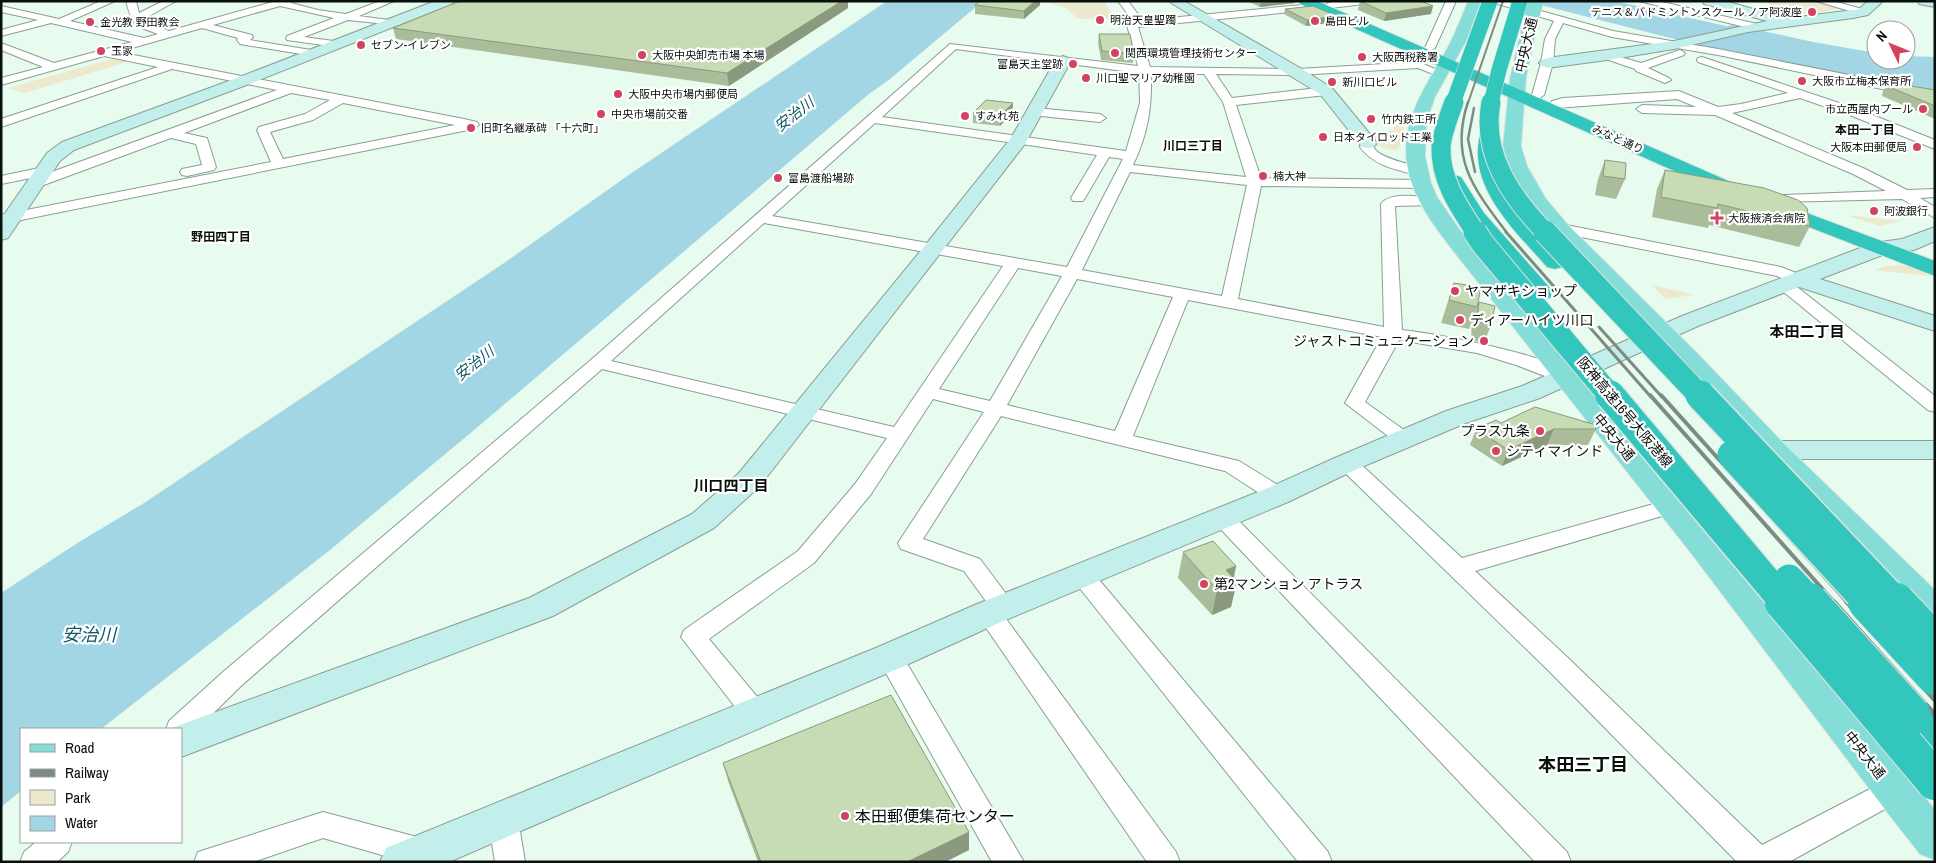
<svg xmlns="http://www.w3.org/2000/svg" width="1936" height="863" viewBox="0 0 1936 863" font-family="'Archivo Narrow','Noto Sans JP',sans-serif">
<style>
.green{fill:#ede9ce}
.water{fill:#a2d6e5}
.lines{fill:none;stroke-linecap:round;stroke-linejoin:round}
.street-casing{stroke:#8a9e92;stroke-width:2}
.secondary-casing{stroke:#8a9e92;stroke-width:2}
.primary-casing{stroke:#e1e2e2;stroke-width:2}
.highway-casing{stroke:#e1e2e2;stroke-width:2}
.street{fill:#fff;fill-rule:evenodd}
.secondary{fill:#c2eeeb;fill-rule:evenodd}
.primary{fill:#85ddd7;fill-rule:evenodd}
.highway{fill:#33c6bc;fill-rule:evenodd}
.rail-far4{stroke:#7d8b82;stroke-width:2}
.rail-far3{stroke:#7d8b82;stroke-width:2.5}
.rail-far2{stroke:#7d8b82;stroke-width:3}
.rail-far1{stroke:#7d8b82;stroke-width:4}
.rail{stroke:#7d8b82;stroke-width:5}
.primary-bridge-casing{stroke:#e1e2e2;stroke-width:16;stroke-linecap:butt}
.highway-bridge-far4-casing{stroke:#e1e2e2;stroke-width:16;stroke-linecap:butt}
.highway-bridge-far3-casing{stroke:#e1e2e2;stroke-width:21;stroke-linecap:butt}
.highway-bridge-far2-casing{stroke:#e1e2e2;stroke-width:25;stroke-linecap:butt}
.highway-bridge-far1-casing{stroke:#e1e2e2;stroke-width:32;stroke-linecap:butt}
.highway-bridge-casing{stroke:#e1e2e2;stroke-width:40;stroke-linecap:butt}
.primary-bridge{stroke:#85ddd7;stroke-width:15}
.highway-bridge-far4{stroke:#33c6bc;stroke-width:15}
.highway-bridge-far3{stroke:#33c6bc;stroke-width:19}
.highway-bridge-far2{stroke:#33c6bc;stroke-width:23}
.highway-bridge-far1{stroke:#33c6bc;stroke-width:29}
.highway-bridge{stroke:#33c6bc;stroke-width:38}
.wall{fill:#abbc9b}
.shaded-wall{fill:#8b997e}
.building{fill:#c7dbb4;stroke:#8b997e}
.poi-dot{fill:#d24361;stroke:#fff;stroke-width:2}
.labels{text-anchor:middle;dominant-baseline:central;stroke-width:4.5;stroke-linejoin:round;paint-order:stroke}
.far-poi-label{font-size:11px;fill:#09100c;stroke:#fff;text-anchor:start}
.far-street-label{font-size:11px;fill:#09100c;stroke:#fff}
.far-neighbourhood-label{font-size:12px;font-weight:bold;fill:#09100c;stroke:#fff}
.street-label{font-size:14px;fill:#09100c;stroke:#fff}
.poi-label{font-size:14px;fill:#09100c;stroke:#fff;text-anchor:start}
.water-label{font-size:15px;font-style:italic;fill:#0f5666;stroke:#fff}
.neighbourhood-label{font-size:15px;font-weight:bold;fill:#09100c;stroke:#fff}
.near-poi-label{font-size:16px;fill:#09100c;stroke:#fff;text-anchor:start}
.near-water-label{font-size:18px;font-style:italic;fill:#0f5666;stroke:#fff}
.near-neighbourhood-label{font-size:18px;font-weight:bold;fill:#09100c;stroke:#fff}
</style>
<rect width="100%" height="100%" fill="#e7fcef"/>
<!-- green -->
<g class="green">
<path d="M1044 1H1104L1116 19H1078L1066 8Z"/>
<path d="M1759 1H1814L1841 8 1811 15Z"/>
<path d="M115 58 130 61 25 93 8 88Z"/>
<path d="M1398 117 1406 118 1400 147 1397 150C1383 151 1378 145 1370 134L1394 130Z"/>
<path d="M1845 215 1901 221 1880 226Z"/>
<path d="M1899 265 1916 268 1929 276 1875 270 1886 266Z"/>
<path d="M1652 285 1693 294 1694 295 1665 299Z"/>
</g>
<!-- water -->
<g class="water">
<path d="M887 1H983L890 79 869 94 473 431 330 550 101 729H21V791L1 807V593L79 542 144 503 504 263 633 172Z"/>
<path d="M1525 1H1615L1726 26 1735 25 1813 42 1876 53V60H1906V56L1935 57V93L1698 45Z"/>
</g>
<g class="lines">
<!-- street casing -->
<g class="street-casing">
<g id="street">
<path d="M101 1H115L70 21 144 38 158 34C134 25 133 27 126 1H136L139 13 163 1H176L142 20 169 31 276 1H292L291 3 318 10 346 14 380 1H394L359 16 396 21V25L348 20 304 37 341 42 342 44 337 47 287 40 286 38 287 36 334 18 280 6 213 25 252 35 253 37 250 40 311 50 312 52 307 55 240 44 237 40 238 38 202 28 118 52 464 119 477 122 479 125 473 129 1 224V215L271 162 257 130 259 127 305 114 330 100 291 93 184 133 207 138 216 167 214 170 187 176 182 175 180 172 182 169 202 165 196 144 171 138 41 186 36 187 29 183 31 180 46 175 1 184V176L44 167 49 168 51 171 49 173 277 90 172 69 1 127V119L158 67 104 56 1 85V78L43 67 1 50V43L54 63 132 42 51 23 1 36V30L38 20 1 12V6L59 19ZM343 103 455 125 283 159 270 132 313 120Z"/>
<path d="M1118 1H1128L1140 17 1138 21 1312 4 1317 7 1312 10 1138 27 1150 67 1297 69 1419 62 1444 73 1438 76 1418 68 1297 75 1216 74 1232 98 1326 87 1332 91 1326 95 1236 105 1261 178 1422 180 1429 184 1422 188 1261 186 1238 299 1384 327 1381 204C1390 191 1418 197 1432 198L1437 199 1439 202 1437 205 1395 206 1402 330C1431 333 1557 355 1572 377L1570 381 1563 383 1516 365 1477 353 1399 340 1365 402 1411 435 1414 439 1411 443 1404 445 1397 443 1345 403 1382 337 1188 300 1133 436 1239 461 1286 490 1289 495 1286 500 1278 502 1270 500 1225 471 1001 416 923 539 980 559 1016 607 1013 613 1004 616 1176 852 1180 862H1147L980 619 977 613 980 607 988 604 964 571 901 549 898 543 984 412 933 399 871 494 814 563 709 639 764 705 768 713 764 721 755 724 746 721 681 637 684 630 798 551 855 484 887 438 602 369 241 686 189 737 181 740V729H166L169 721 223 672 592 359 950 44 1138 66 1127 25 1130 17ZM956 49 1139 73 1140 103 1126 151 882 117ZM1151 73 1204 74 1223 102 1246 177 1133 165C1148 134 1152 107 1151 73ZM875 123 1097 155 1071 198 1073 201H1083L1085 198 1109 157 1123 159 1067 267 772 216ZM1130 172 1247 185 1222 296 1082 270ZM764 223 1003 266 894 427 611 361ZM1018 268 1062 276 990 401 939 389ZM1077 279 1173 297 1115 431 1007 405Z"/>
<path d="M1338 1H1369L1364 4 1331 8 1326 5 1328 3Z"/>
<path d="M1446 1H1456L1435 48 1430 51 1426 50 1425 48Z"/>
<path d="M1488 1H1505L1613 31 1718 49 1935 92V100L1718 55 1612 37 1563 23 1555 39 1553 63 1544 95 1538 99 1532 95 1541 63 1545 39 1554 21Z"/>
<path d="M1639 1H1658L1757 24 1762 27 1757 30Z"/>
<path d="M1816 1H1833L1866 10 1868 12 1863 15Z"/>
<path d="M1680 50 1685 53 1684 55 1648 68 1669 78 1671 80 1665 83 1636 71 1635 69 1603 58 1602 56 1607 53 1641 63Z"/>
<path d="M1702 57 1860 110 1935 140V149L1852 116 1800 98 1732 113 1863 168 1907 190 1935 189V197L1920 198 1935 207V218L1902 199 1779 202 1777 199 1779 196 1784 195 1886 191 1853 174 1715 115 1642 113 1636 109 1642 105 1696 107 1677 99 1556 108 1550 104 1552 101 1563 98 1679 91 1718 107 1741 104 1788 93 1698 62 1697 60 1698 58Z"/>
<path d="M1035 108 1100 114 1106 118 1100 122 1031 115 1029 112 1031 109Z"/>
<path d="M1368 139 1373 140C1374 143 1373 145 1374 148 1379 158 1412 165 1423 168L1425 171 1418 175C1397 170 1374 166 1360 147L1363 140Z"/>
<path d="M1561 224 1781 267 1806 277 1808 280 1806 283H1794L1777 276 1556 232 1553 229 1556 226Z"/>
<path d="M1786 281 1792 283 1935 396V412L1928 410 1780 289 1778 286 1780 283Z"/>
<path d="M1347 456 1354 458 1462 558 1671 499 1679 501 1682 506 1679 511 1475 571 1566 656 1762 845 1893 777 1903 781 1907 790 1903 799 1789 862H1737L1548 670 1340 468 1337 463 1340 458Z"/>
<path d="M1222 509 1230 512 1567 852 1571 862H1535L1214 522 1211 517 1214 512Z"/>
<path d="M1082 567 1090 569 1328 852 1332 862H1298L1074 581 1070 575 1074 569Z"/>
<path d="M890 647 899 650 1024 862H992L877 657 881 650Z"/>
<path d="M503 806 513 810 518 819 525 862H495L488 819 493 810Z"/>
<path d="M323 812 421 838 432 842 436 852 432 862H406L323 838 253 862H194L198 852Z"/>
<path d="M36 842H72L68 852 57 862H20L24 852Z"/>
</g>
</g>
<!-- secondary casing -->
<g class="secondary-casing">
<g id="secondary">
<path d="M435 1H453L452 4 249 84 74 150 60 161 8 238 1 240V219L47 153 62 142 237 78Z"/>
<path d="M1168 1H1184L1302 69 1332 88 1374 139 1377 143 1374 147 1368 148 1362 147 1320 94Z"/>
<path d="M1703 1H1725L1782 17 1783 19 1853 10 1859 9 1868 1H1883L1868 15 1853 18 1748 32 1674 49 1607 60 1547 68 1542 66 1539 63 1542 60 1547 58 1674 41 1767 21 1704 4Z"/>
<path d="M1918 1H1935V7L1919 4Z"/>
<path d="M1063 56 1068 58 1071 61 1025 144 759 487 714 528 553 616 181 757V729H169L529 598 692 514 739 473 927 243 1011 138 1055 61 1058 58Z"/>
<path d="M1935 227V241L1914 250 1885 254 1820 279 1935 316V331L1799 287 1698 326 1540 398 1466 423 1357 469 1288 502 1001 622 902 667 449 862H380L386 848 878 647 977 604 1268 488 1337 457 1446 411 1522 386 1682 316 1873 243 1902 239Z"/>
<path d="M1774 441H1935V459H1774L1764 456 1760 450 1764 444Z"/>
</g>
</g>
<!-- primary casing -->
<g class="primary-casing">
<g id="primary">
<path d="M1468 1H1481L1466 41 1435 97 1427 120 1425 156 1431 183 1437 197 1464 236 1517 301 1713 537 1935 810V860L1920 854 1887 812 1691 553 1459 258C1441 235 1420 209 1411 181 1394 128 1424 90 1448 47 1456 32 1462 16 1468 1Z"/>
<path d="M1532 11 1539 15 1526 78 1521 146 1527 166 1546 199 1568 225 1696 352 1784 444 1935 590V623L1923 620 1764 456 1678 362 1554 233 1528 201 1509 166 1503 146 1510 78 1525 15Z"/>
</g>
</g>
<!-- highway casing -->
<g class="highway-casing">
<g id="highway">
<path d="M1299 1H1317L1742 187 1745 191 1742 195 1735 197 1728 195 1300 4Z"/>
<path d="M1488 132 1494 133C1498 139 1496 163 1501 174 1513 207 1539 232 1563 257L1566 262 1563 267 1555 269 1547 267C1519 235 1475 195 1478 148 1479 142 1478 138 1482 133Z"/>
<path d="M1454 175 1461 177 1484 213 1550 288 1553 293 1550 298 1542 300 1534 298 1469 220 1444 181 1447 177Z"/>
<path d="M1775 201 1935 261V276L1768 211 1765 207 1768 203Z"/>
<path d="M1912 701 1925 705 1935 716V758C1916 751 1902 734 1893 716L1899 705Z"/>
</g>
</g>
<!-- street -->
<use href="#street" class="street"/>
<!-- secondary -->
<use href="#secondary" class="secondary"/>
<!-- primary -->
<use href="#primary" class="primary"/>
<!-- highway -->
<use href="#highway" class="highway"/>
<!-- rail-far4 -->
<path class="rail-far4" d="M1468 103 1503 1"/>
<!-- rail-far3 -->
<g class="rail-far3">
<path d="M1468 102C1449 159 1474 189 1507 233"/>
<path d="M1474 108 1468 139 1475 172"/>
</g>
<!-- rail-far2 -->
<g class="rail-far2">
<path d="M1506 232 1651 397"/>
<path d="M1599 327 1662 397"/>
</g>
<!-- rail-far1 -->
<g class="rail-far1">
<path d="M1650 395 1835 603"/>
<path d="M1661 395 1848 603"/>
</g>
<!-- rail -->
<g class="rail">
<path d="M1834 602 1935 715"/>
<path d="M1847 602 1935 700"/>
</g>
<!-- primary-bridge casing -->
<g class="primary-bridge-casing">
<path id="primary-bridge" d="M1532 15 1536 1"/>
</g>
<!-- highway-bridge-far4 casing -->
<g class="highway-bridge-far4-casing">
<g id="highway-bridge-far4">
<path d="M1453 103 1490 1"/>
<path d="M1491 103 1499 70 1520 1"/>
</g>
</g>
<!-- highway-bridge-far3 casing -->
<g class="highway-bridge-far3-casing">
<g id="highway-bridge-far3">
<path d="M1454 102C1449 116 1442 133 1441 147 1440 180 1459 207 1476 233"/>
<path d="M1491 102C1481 154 1511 197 1546 233"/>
</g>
</g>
<!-- highway-bridge-far2 casing -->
<g class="highway-bridge-far2-casing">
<g id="highway-bridge-far2">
<path d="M1475 232 1483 244 1611 397"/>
<path d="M1545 232 1701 397"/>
</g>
</g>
<!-- highway-bridge-far1 casing -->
<g class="highway-bridge-far1-casing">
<g id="highway-bridge-far1">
<path d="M1610 395 1785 603"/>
<path d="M1700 395 1897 603"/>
<path d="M1732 455 1868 603"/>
<path d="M1789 579 1811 603"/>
</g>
</g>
<!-- highway-bridge casing -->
<g class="highway-bridge-casing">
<g id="highway-bridge">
<path d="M1784 602 1935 781"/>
<path d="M1809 602 1912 716"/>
<path d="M1867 602 1935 676"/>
<path d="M1896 602 1935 643"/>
</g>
</g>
<!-- primary-bridge -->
<use href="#primary-bridge" class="primary-bridge"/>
<!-- highway-bridge-far4 -->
<use href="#highway-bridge-far4" class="highway-bridge-far4"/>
<!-- highway-bridge-far3 -->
<use href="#highway-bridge-far3" class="highway-bridge-far3"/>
<!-- highway-bridge-far2 -->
<use href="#highway-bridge-far2" class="highway-bridge-far2"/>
<!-- highway-bridge-far1 -->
<use href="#highway-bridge-far1" class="highway-bridge-far1"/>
<!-- highway-bridge -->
<use href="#highway-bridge" class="highway-bridge"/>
</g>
<!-- wall -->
<g class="wall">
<path d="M980 1H1040V5L1024 19 975 14V5Z"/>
<path d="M1247 1H1295V3L1260 7Z"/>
<path d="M1360 1 1431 14 1384 21 1358 10Z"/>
<path d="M848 8 729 86 396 39 393 28Z"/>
<path d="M1285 9 1336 22 1306 26 1284 14Z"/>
<path d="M1099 34 1134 54 1133 63 1101 60 1098 43Z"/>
<path d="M1888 82 1935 90V119L1882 96 1883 91Z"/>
<path d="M1013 103 1012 113 1000 126 973 123V113Z"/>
<path d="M1605 160 1625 179 1616 199 1595 195 1598 179Z"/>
<path d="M1665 170 1810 226 1799 247 1709 225 1708 228 1652 217 1657 189Z"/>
<path d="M1454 283 1477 307 1469 329 1441 323Z"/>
<path d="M1479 302 1491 325 1484 343 1471 340 1472 319Z"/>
<path d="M1501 423 1596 429 1588 445H1547L1502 466 1470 445 1476 429Z"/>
<path d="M1183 552 1236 566 1234 578 1231 607 1212 615 1178 578Z"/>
<path d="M723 763 969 832V850L945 862H758L728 781Z"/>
</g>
<!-- shaded-wall -->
<g class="shaded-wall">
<path d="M835 1H848V8L729 86 727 73Z"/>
<path d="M1035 1H1040V5L1024 19V11Z"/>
<path d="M1261 1H1295V3L1260 7Z"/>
<path d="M1433 6 1431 14 1384 21 1386 13Z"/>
<path d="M1337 16 1336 22 1306 26 1307 20Z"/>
<path d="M1013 103 1012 113 1000 126V116Z"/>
<path d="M1554 429 1547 445 1502 466 1508 450Z"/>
<path d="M1236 566 1232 584 1237 582 1231 607 1212 615 1217 590 1226 570Z"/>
<path d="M969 832V850L945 862H907Z"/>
</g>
<!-- building -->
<g class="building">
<path d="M460 1H842L727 73 393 28Z"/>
<path d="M980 1H1035L1024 11 975 5Z"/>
<path d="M1360 1H1421L1433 6 1386 13Z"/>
<path d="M1313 6 1337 16 1307 20 1285 9Z"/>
<path d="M1099 34H1130L1134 54 1102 51Z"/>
<path d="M1888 82 1935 90V106L1887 86Z"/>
<path d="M986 100 1013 103 1000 116 973 113Z"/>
<path d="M1605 160 1626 163 1625 179 1603 176Z"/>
<path d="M1665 170 1764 188 1798 200 1807 208 1810 226 1718 204 1717 208 1661 197Z"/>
<path d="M1454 283 1481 287 1477 307 1449 300Z"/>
<path d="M1479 302 1495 306 1491 325 1477 322Z"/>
<path d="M1535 407 1596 425V429H1554L1508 450 1476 429 1496 420 1501 423Z"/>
<path d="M1213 541 1236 566 1226 570 1237 582 1217 590 1183 552Z"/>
<path d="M891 695 969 832 907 862H761L723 763Z"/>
</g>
<!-- markers -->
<g class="poi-dot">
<circle cx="1812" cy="12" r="5"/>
<circle cx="1100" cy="20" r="5"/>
<circle cx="1315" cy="21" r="5"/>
<circle cx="90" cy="22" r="5"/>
<circle cx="361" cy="45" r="5"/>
<circle cx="101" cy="51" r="5"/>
<circle cx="1115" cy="53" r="5"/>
<circle cx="642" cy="55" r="5"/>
<circle cx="1362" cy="57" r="5"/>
<circle cx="1073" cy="64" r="5"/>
<circle cx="1086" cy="78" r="5"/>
<circle cx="1802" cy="81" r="5"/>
<circle cx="1332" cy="82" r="5"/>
<circle cx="618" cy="94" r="5"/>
<circle cx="1923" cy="109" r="5"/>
<circle cx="601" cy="114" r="5"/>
<circle cx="965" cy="116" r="5"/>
<circle cx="1371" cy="119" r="5"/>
<circle cx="471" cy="128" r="5"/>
<circle cx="1323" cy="137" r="5"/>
<circle cx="1917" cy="147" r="5"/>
<circle cx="1263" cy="176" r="5"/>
<circle cx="778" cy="178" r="5"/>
<circle cx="1874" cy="211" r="5"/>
<path d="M1714.5 210.5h5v5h5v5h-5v5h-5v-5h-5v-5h5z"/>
<circle cx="1455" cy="291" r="5"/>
<circle cx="1460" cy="320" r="5"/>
<circle cx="1484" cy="341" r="5"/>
<circle cx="1540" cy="431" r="5"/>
<circle cx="1496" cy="451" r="5"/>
<circle cx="1204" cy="584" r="5"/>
<circle cx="845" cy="816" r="5"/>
</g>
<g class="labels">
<!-- far-poi labels -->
<g class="far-poi-label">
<text x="1802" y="12" text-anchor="end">テニス＆バドミントンスクール ノア阿波座</text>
<text x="1110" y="20">明治天皇聖躅</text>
<text x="1325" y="21">島田ビル</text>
<text x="100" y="22">金光教 野田教会</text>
<text x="371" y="45">セブン-イレブン</text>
<text x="111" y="51">玉家</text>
<text x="1125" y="53">関西環境管理技術センター</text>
<text x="652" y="55">大阪中央卸売市場 本場</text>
<text x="1372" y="57">大阪西税務署</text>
<text x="1063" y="64" text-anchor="end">富島天主堂跡</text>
<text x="1096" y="78">川口聖マリア幼稚園</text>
<text x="1812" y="81">大阪市立梅本保育所</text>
<text x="1342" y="82">新川口ビル</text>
<text x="628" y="94">大阪中央市場内郵便局</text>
<text x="1913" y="109" text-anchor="end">市立西屋内プール</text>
<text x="611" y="114">中央市場前交番</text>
<text x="975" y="116">すみれ苑</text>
<text x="1381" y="119">竹内鉄工所</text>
<text x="481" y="128">旧町名継承碑 「十六町」</text>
<text x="1333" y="137">日本タイロッド工業</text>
<text x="1907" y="147" text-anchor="end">大阪本田郵便局</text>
<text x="1273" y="176">楠大神</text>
<text x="788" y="178">富島渡船場跡</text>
<text x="1884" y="211">阿波銀行</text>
<text x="1728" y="218">大阪掖済会病院</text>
</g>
<!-- far-street labels -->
<g class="far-street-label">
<text transform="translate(1618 139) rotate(24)">みなと通り</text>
</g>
<!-- far-neighbourhood labels -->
<g class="far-neighbourhood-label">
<text x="1865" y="130">本田一丁目</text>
<text x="1193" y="146">川口三丁目</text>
<text x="221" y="237">野田四丁目</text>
</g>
<!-- street labels -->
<g class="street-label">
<text transform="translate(1526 45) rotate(-77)">中央大通</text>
<text transform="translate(1625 412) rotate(50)">阪神高速16号大阪港線</text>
<text transform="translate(1614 437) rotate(51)">中央大通</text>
<text transform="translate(1865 755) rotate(52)">中央大通</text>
</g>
<!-- poi labels -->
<g class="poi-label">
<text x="1465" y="291">ヤマザキショップ</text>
<text x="1470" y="320">ディアーハイツ川口</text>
<text x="1474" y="341" text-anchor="end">ジャストコミュニケーション</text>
<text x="1530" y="431" text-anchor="end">プラス九条</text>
<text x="1506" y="451">シティマインド</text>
<text x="1214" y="584">第2マンション アトラス</text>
</g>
<!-- water labels -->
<g class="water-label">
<text transform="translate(794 114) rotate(-38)">安治川</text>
<text transform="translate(474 363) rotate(-38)">安治川</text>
</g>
<!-- neighbourhood labels -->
<g class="neighbourhood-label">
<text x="1807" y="331">本田二丁目</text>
<text x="731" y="485">川口四丁目</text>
</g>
<!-- near-poi labels -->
<g class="near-poi-label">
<text x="855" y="816">本田郵便集荷センター</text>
</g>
<!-- near-water labels -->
<g class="near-water-label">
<text x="89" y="634">安治川</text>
</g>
<!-- near-neighbourhood labels -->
<g class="near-neighbourhood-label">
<text x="1583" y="764">本田三丁目</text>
</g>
</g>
<!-- border -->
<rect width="1936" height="863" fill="none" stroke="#09100c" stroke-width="5"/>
<!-- legend -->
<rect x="20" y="728" width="162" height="115" fill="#ffffff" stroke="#9d9f9e"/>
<rect x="30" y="744" width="25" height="8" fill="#85ddd7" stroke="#9d9f9e"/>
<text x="65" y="753" font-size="15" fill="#09100c">Road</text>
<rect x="30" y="769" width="25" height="8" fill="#7d8b82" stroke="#9d9f9e"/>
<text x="65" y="778" font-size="15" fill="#09100c">Railway</text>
<rect x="30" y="790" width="25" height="15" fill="#ede9ce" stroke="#9d9f9e"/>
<text x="65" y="803" font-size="15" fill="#09100c">Park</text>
<rect x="30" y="816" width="25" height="15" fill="#a2d6e5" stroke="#9d9f9e"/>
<text x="65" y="828" font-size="15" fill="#09100c">Water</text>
<!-- north arrow -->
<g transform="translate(1891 45) rotate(313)"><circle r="24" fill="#ffffff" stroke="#9d9f9e"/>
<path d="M0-4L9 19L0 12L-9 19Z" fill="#d24361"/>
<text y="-8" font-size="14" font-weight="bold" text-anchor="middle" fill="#09100c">N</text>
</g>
</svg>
